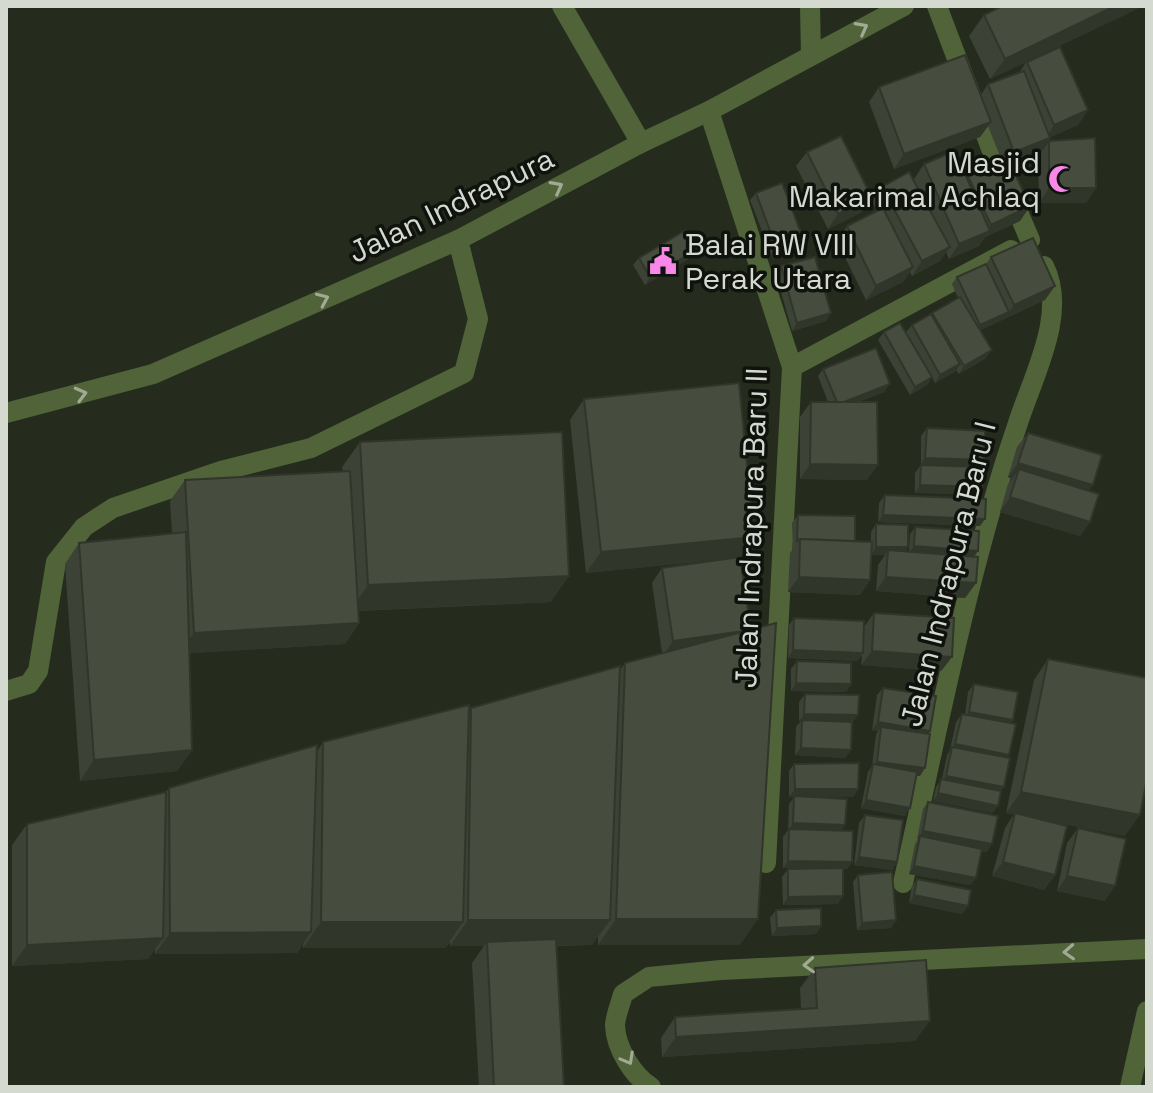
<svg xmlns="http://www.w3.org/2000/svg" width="1153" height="1093" viewBox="0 0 1153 1093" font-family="'Space Grotesk',sans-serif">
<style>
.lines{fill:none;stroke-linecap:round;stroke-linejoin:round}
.minor{stroke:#506339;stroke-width:20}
.wall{fill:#3c4235}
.shaded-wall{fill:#31362b}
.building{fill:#464d3e;stroke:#31362b;stroke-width:2}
.oneway{stroke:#a0aa94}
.labels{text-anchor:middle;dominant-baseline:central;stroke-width:7;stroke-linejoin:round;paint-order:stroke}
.poi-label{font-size:30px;fill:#d5dad1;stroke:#10130d;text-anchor:end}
.street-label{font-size:30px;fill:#d5dad1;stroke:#10130d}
</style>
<rect width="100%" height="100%" fill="#252c1e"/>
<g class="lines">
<!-- minor -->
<g class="minor">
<path d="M562 6 641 143"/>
<path d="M810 6 811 55"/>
<path d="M937 6 992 151 1030 240"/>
<path d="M709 111 792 367 766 863"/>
<path d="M792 367 1011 250"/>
<path d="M6 413 153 374 458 240 641 143 709 111 904 6"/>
<path d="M6 691 29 684 38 671 56 562 84 527 113 508 221 471 311 448 464 373 478 319 458 240"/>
<path d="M903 883C938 730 967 572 1018 423 1033 376 1068 313 1044 266"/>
<path d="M651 1087C633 1076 616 1048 615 1026 615 1016 621 1003 623 994L649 977 721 970 1147 949"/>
<path d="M1130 1087 1147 1011"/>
</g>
</g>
<!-- wall -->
<g class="wall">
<path d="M984 15 1029 61 1088 110 1078 125 1050 137V138L1040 153 1011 164 1030 206 1020 221 985 237 979 246 949 259 946 252 940 261 912 276 910 272 903 282 866 300 837 241 847 226 877 211 872 202 882 187 914 179 924 164 965 174 966 172 1000 156 988 126 980 137 894 169 869 102 879 87 981 95 988 84 1019 73 1026 62 990 79 969 36Z"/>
<path d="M1049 141 1096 188 1086 203H1039L1038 156Z"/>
<path d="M807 152 862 212 828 229 796 166Z"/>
<path d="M756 193 799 249 773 259 750 200Z"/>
<path d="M692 257 645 285 633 265 639 258Z"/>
<path d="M991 257 1045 300 980 330 986 358 959 374 956 370 935 383 932 377 927 385 910 395 878 340 884 332H906L912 325 958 298 952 284 957 277 986 264Z"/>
<path d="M781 266 831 313 826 321 792 331 776 274Z"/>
<path d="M823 369 884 392 858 402 867 480 800 479V417L811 402H828L818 376Z"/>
<path d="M584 399 754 537 740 557V945H598V936L592 945 556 946 564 1087H479L472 963 484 946H450V942L445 948H303V944L297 953 155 954V949L148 959 12 966V845L27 824 166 792 169 788 317 752 323 742 469 711 471 708 620 670 625 663 662 653 652 583 662 568 714 560 586 573 570 420Z"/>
<path d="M927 428 979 467 982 487 976 494 915 493V473L921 465V436Z"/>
<path d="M1028 433 1089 491 1090 522 1080 536 1000 512 1008 484 1012 479 1008 477 1017 447Z"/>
<path d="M360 442 551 602 358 611 359 623 345 644 189 653 192 750 177 771 80 781 65 564 79 543 172 534 170 501 185 480 343 471 342 467Z"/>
<path d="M885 495 980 526 878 522 879 503Z"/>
<path d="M798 515 855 541 871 542V532L876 524 908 547 905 551 909 552 910 534 915 527 978 551 974 557 976 583 965 598 876 591 878 565 885 555H871L870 580 860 595 788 592 790 553 793 549 792 523Z"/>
<path d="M874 613 952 657 941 671 861 665 862 655 857 661 788 658 789 625 794 618 864 627Z"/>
<path d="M1048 659 1125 836 1039 819 1055 875 1044 890 992 876 1005 828 1014 814 1006 813 1034 680Z"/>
<path d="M797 661 851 684 846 692 791 691V669Z"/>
<path d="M974 684 1013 720 1011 723 1007 758 1001 791 993 813 933 801 936 787 942 779 947 755 950 750 956 722 962 714 965 715 968 692Z"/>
<path d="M883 688 930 731 929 734 920 776 916 775 905 816 861 808 868 772 872 766 876 735 878 731 872 730 877 695Z"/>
<path d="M805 694 858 715 852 722 851 750 845 758 795 755 796 727 801 721H799V702Z"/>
<path d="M794 764 858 789 853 797H810L842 830 852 862 847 869H843L838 904 783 905 782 877 788 869H809L783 868V837L788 830 789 804 794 797H789V771Z"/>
<path d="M928 802 987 852 981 851 976 878 970 885 909 874 915 844 918 839H917L923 809Z"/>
<path d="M865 815 897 862 892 870 854 865 859 823Z"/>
<path d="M1078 828 1105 901 1057 891 1067 843Z"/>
<path d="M858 875 896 920 891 928 857 930 853 882Z"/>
<path d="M917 879 968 906 962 914 909 903 912 886Z"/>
<path d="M776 910 821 926 816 934 772 936 770 918Z"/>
<path d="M815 968 915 1041 662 1057 661 1038 675 1017 801 1009 800 988Z"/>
</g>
<!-- shaded-wall -->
<g class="shaded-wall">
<path d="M1115 6H1144L990 79 1005 59Z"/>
<path d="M1088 110 1078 125 1044 140 1054 125Z"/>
<path d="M991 122 980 137 894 169 904 154Z"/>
<path d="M1050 138 1040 153 1004 167 1014 152Z"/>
<path d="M1049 188H1096L1086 203H1039Z"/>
<path d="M872 198 862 212 828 229 838 214Z"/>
<path d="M1030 206 1020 221 985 237 979 246 949 259 959 244 985 233 991 225Z"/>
<path d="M804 241 799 249 773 259 778 252Z"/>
<path d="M950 247 940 261 912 276 922 261Z"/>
<path d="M698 249 692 257 645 285 650 277Z"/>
<path d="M913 267 903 282 866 300 876 286Z"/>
<path d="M1055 286 1045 300 975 333 980 325 1009 312 1014 305Z"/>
<path d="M831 313 826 321 792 331 797 323Z"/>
<path d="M992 350 986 358 959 374 964 366Z"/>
<path d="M960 364 955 372 935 383 940 375Z"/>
<path d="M932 377 927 385 910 395 915 387Z"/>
<path d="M890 384 884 392 832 412 838 404Z"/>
<path d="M925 458 984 460 978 468 920 465Z"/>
<path d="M1018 463 1093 485 1082 500 1019 469 1012 479 1008 477Z"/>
<path d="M810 464 878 465 867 480 800 479Z"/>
<path d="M920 485 982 487 976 494 915 493Z"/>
<path d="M1010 497 1090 522 1080 536 1000 512Z"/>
<path d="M883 515 985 519 980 526 878 522Z"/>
<path d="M754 537 740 558 586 573 601 552Z"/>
<path d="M914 546 978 551 972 559 909 554Z"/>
<path d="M876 547H908L903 555 888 550 885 555H871Z"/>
<path d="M569 576 551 602 350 611 368 585Z"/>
<path d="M799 577 870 580 860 595 788 592Z"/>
<path d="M886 577 976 583 965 598 876 591Z"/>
<path d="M359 623 345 644 179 654 194 633Z"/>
<path d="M751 630 663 656 673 641Z"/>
<path d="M793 650 863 653 857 661 788 658Z"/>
<path d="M872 651 952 657 941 671 861 665Z"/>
<path d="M796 683 851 684 846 692 791 691Z"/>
<path d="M969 712 1013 720 1008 727 964 720Z"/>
<path d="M804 714 858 715 853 722 799 721Z"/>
<path d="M878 722 930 731 925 739 881 727 878 731 872 730Z"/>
<path d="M955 744 1009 755 1004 763 952 749Z"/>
<path d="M801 748 851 750 845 758 795 755Z"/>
<path d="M192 750 177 771 80 781 94 760Z"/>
<path d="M877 762 925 768 920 776 872 770Z"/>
<path d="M946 776 1004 787 998 795 941 784Z"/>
<path d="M795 789H858L853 797H789Z"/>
<path d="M1021 792 1140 815 1125 836 1006 813Z"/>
<path d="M938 793 998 806 993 813 933 801Z"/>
<path d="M866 800 910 808 905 816 861 808Z"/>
<path d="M793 823 845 825 840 833 788 831Z"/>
<path d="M923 831 992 844 987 852 920 839V836L917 839Z"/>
<path d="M859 857 897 862 892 870 854 865Z"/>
<path d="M788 861 852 862 847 869 783 868Z"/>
<path d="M1003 862 1055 875 1044 890 992 876Z"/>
<path d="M914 866 976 878 970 885 909 874Z"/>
<path d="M1067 876 1115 886 1105 901 1057 891Z"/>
<path d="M914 895 968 906 962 914 909 903Z"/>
<path d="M843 896 838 904 783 905 788 897Z"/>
<path d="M616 919H758L740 945H598Z"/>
<path d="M468 920H610L592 945 487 946V942L484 946H450Z"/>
<path d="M896 920 891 928 857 930 862 923Z"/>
<path d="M321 922H463L445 948H303Z"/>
<path d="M821 926 816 934 772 936 777 928Z"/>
<path d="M311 932 297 953 155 954 170 933Z"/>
<path d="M163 938 148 959 12 966 27 945Z"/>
<path d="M930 1021 915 1041 662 1057 676 1037Z"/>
</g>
<!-- building -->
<g class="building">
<path d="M1002 6H1115L1005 59 984 15Z"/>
<path d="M1060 47 1088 110 1054 125 1027 62Z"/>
<path d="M965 55 991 122 904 154 879 87Z"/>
<path d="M1024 71 1050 138 1014 152 988 84Z"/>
<path d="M841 136 872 198 838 214 807 152Z"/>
<path d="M1095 138 1096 188H1049V141Z"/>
<path d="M955 151 990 231 959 244 924 164Z"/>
<path d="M1006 154 1030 206 991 225 966 172Z"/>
<path d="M909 172 950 247 922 261 882 187Z"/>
<path d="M782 183 804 241 778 252 756 193Z"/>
<path d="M883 208 913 267 876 286 847 226Z"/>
<path d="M686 230 698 249 650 277 639 258Z"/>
<path d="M1033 238 1055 286 1014 305 991 257Z"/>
<path d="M815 257 831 313 797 323 781 266Z"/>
<path d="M986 264 1009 312 980 325 957 277Z"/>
<path d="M960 297 992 350 964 366 932 313Z"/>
<path d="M931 314 960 364 940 375 912 325Z"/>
<path d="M900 323 932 377 915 387 884 332Z"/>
<path d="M876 348 890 384 844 402H837L823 369Z"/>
<path d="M739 383 754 537 601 552 584 399Z"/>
<path d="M811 402H877L878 465 810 464Z"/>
<path d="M927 428 985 431 984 460 925 458Z"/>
<path d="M562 432 569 576 368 585 360 442Z"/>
<path d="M1028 433 1102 455 1093 485 1018 463Z"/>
<path d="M921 465 983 467 982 487 920 485Z"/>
<path d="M1019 469 1099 494 1090 522 1010 497Z"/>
<path d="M350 471 359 623 194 633 185 480Z"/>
<path d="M885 495 986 499 985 519 883 515Z"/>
<path d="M798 515 855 516V541L800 539 797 541Z"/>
<path d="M876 524 908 525V547H876Z"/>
<path d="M915 527 979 531 978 551 914 546Z"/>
<path d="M186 532 192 750 94 760 79 543Z"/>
<path d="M800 539 872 542 870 580 799 577Z"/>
<path d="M888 550 978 557 976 583 886 577Z"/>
<path d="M740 557 751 630 673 641 662 568Z"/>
<path d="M874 613 954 618 952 657 872 651Z"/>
<path d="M794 618 864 621 863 653 793 650Z"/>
<path d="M776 623 758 919H616L625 663Z"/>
<path d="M1048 659 1147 678V779L1140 815 1021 792Z"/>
<path d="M797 661 851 663V684L796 683Z"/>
<path d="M620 666 610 920H468L471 708Z"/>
<path d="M974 684 1018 692 1013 720 969 712Z"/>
<path d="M883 688 936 696 930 731 878 722Z"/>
<path d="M805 694 859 695 858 715 804 714Z"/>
<path d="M469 705 463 922H321L323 742Z"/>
<path d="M962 714 1016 724 1009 755 955 744Z"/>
<path d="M802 720 852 722 851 750 801 748Z"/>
<path d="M881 727 930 734 925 768 877 762Z"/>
<path d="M317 745 311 932 170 933 169 788Z"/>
<path d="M952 747 1010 758 1004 787 946 776Z"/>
<path d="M859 763 858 789H795L794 764Z"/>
<path d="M873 764 917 772 910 808 866 800Z"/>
<path d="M941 779 1001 791 998 806 938 793Z"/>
<path d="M166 792 163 938 27 945V824Z"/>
<path d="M794 796 847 799 845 825 793 823Z"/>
<path d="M928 802 998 816 992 844 923 831Z"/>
<path d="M1015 813 1067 826 1055 875 1003 862Z"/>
<path d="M865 815 903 820 897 862 859 857Z"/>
<path d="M1078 828 1126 839 1115 886 1067 876Z"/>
<path d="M789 829 853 831 852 862 788 861Z"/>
<path d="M920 836 982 849 976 878 914 866Z"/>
<path d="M843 868V896L788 897V869Z"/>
<path d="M892 872 896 920 862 923 858 875Z"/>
<path d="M917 879 971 890 968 906 914 895Z"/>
<path d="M821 908V926L777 928 776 910Z"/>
<path d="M556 939 564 1087H494L487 942Z"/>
<path d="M926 960 930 1021 676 1037 675 1017 817 1008 815 968Z"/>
</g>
<!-- one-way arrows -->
<defs><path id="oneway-chevron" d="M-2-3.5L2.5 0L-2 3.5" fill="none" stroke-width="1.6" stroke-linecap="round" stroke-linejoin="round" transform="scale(2)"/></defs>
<g class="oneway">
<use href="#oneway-chevron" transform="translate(862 28) rotate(-28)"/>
<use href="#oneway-chevron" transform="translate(557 187) rotate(-28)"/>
<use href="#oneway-chevron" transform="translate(323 299) rotate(-24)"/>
<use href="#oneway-chevron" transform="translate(81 394) rotate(-15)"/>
<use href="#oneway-chevron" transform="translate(1069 952) rotate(177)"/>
<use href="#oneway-chevron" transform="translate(809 965) rotate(177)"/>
<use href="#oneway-chevron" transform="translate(628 1059) rotate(61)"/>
</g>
<!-- icons -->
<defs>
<g id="mosque-bare" transform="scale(2.16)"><path d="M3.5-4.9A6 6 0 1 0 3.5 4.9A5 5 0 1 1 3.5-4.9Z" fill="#f987e8" stroke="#10130d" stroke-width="2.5" paint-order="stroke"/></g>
<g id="civic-bare" transform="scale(2.16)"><path d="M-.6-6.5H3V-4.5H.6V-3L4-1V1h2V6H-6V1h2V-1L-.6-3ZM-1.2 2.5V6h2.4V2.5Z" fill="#f987e8" stroke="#10130d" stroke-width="2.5" paint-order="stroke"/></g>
</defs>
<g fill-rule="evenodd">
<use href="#mosque-bare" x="1062" y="179"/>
<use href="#civic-bare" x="663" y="261"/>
</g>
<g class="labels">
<!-- poi labels -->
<g class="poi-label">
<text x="1040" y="162">Masjid<tspan x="1040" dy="34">Makarimal Achlaq</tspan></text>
<text x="685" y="244" text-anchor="start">Balai RW VIII<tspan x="685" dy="34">Perak Utara</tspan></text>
</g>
<!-- street labels -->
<g class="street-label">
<text transform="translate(451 205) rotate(-26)">Jalan Indrapura</text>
<text transform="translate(751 528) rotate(-88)">Jalan Indrapura Baru II</text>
<text transform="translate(948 574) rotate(-76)">Jalan Indrapura Baru I</text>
</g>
</g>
<!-- border -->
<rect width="1153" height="1093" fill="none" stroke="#d5dad1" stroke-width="16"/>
</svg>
